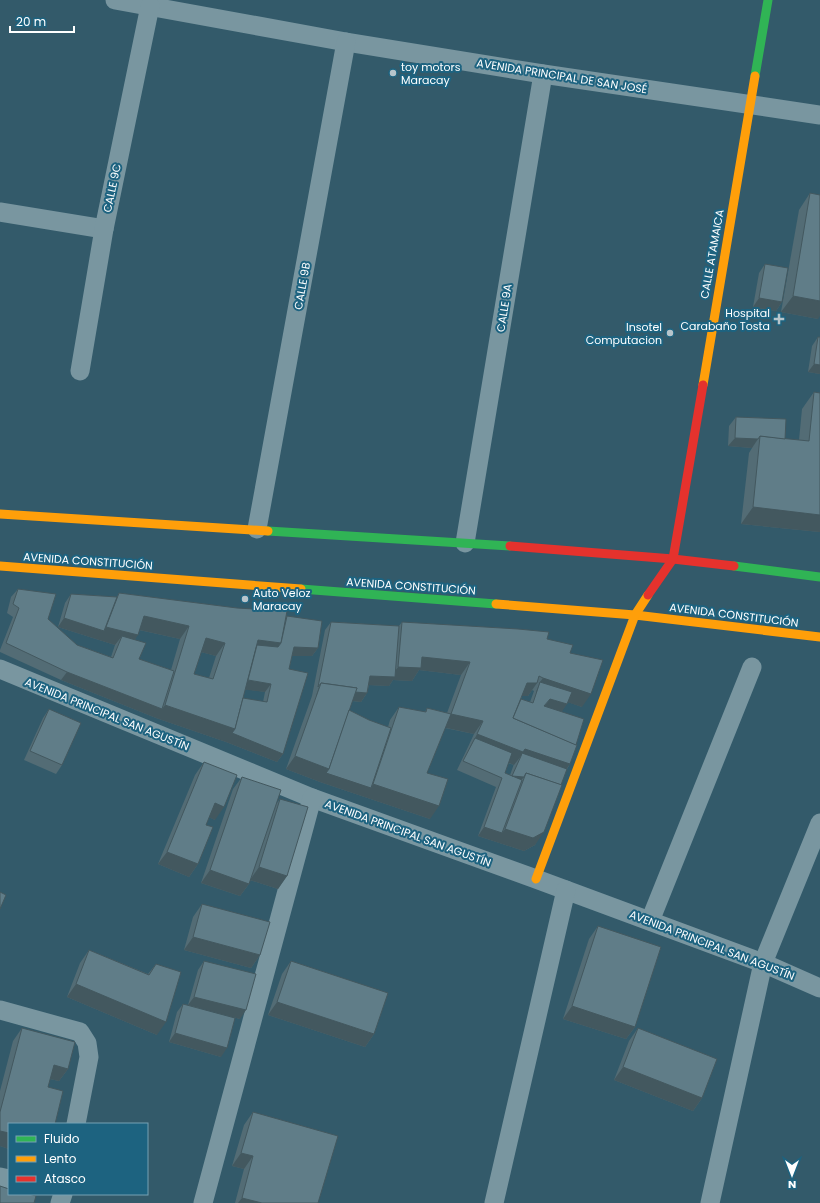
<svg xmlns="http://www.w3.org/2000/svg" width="820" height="1203" viewBox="0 0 820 1203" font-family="Poppins,sans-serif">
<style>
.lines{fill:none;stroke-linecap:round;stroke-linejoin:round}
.street{stroke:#7996a0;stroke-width:19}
.fast{stroke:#30b455;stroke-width:9}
.slow{stroke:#ff9f0a;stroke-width:9}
.jam{stroke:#e5322d;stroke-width:9}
.wall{fill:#536c75;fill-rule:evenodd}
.shaded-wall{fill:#43585f}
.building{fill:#607d88;stroke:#43585f;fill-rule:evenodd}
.poi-dot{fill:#b8c5cb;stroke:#1d6380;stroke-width:1.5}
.labels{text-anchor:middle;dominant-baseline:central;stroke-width:4;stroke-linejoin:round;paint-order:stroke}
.poi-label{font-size:11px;fill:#fff;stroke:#1d6380;text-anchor:start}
.street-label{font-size:11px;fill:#fff;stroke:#1d6380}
</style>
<rect width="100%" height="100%" fill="#335a6a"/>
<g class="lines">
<!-- street -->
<g class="street">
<path d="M115 0 346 42 543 74 820 115"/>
<path d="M0 212 104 229"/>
<path d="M80 371 104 229 150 6"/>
<path d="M257 529 346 42"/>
<path d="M465 543 543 74"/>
<path d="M0 669 312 798 536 879 763 963 820 988"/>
<path d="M650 921 752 667"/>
<path d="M0 1010 80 1032 87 1043 89 1057 76 1124"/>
<path d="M0 1177 9 1179"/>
<path d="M60 1203 63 1194"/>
<path d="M203 1203 312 798"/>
<path d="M494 1203 566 890"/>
<path d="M710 1203 763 963 820 823"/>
</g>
<!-- fast -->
<g class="fast">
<path d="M755 76 768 0"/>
<path d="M268 531 510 546"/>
<path d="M734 566 820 577"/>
<path d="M301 589 496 604"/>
</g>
<!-- slow -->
<g class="slow">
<path d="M703 385 755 76"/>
<path d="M0 514 268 531"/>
<path d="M0 566 301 589"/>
<path d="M496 604 635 615 820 637"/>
<path d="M536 879 635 615 648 595"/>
</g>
<!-- jam -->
<g class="jam">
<path d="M510 546 673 559 734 566"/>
<path d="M648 595 673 559 703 385"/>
</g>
</g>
<!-- wall -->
<g class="wall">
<path d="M810 193 818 319 781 312 799 210Z"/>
<path d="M765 264 782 302 776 311 753 307 759 273Z"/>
<path d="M818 337H820V374L808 372 812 346Z"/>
<path d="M814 392 820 532 741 524 749 453 752 448 728 446 729 426 736 417 785 439 799 440 802 409Z"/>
<path d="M18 589 48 619 77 645 111 657 115 645 58 627 65 603 71 594 117 597 119 593 287 616 318 648 312 656H292L289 669 283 754 277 762 226 742 156 718 61 680 0 652V650L13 617 7 613 11 597ZM139 630 180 639 171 670 139 659 135 639ZM201 652 216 656 209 678 194 674ZM245 689 265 692 263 702 243 698Z"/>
<path d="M331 622 399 626 402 622 547 639 570 653 582 707 568 702 561 712 570 764 567 769 535 845 524 851 478 836 496 787 457 770 468 747 474 734 445 728 427 773 430 819 320 782 286 769 312 696 325 630ZM419 670 461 675 447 713 427 708 425 712 399 707 390 720 388 727 369 720 349 710 352 701 361 702 367 693 369 685 389 686 393 680 412 681ZM532 690 534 691 530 702 521 699 522 696H528ZM508 763 514 765V764L510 775 505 773Z"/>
<path d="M49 709 62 765 56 774 24 760 43 718Z"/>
<path d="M204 762 215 820 209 817 206 825 198 864 189 877 158 864 195 775Z"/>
<path d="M242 777 276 804 280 799 287 876 278 889 250 880 249 884 240 896 201 883 233 789Z"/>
<path d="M202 904 260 955 251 968 184 950 193 917Z"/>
<path d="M598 926 635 1027 626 1039 563 1019 589 939Z"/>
<path d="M89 950 148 974 156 964 157 1035 67 997 80 963Z"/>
<path d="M204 961 240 1019 200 1008 221 1057 169 1042 177 1012 183 1004 188 1005 198 970Z"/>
<path d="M291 961 374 1034 365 1047 268 1015 282 974Z"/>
<path d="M22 1028 68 1069 59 1081 50 1079 9 1124V1149L0 1146V1091L13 1041Z"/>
<path d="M638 1028 702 1098 693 1111 614 1080 629 1041Z"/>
<path d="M253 1112 318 1203H235L244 1169 232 1166 244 1125Z"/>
</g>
<!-- shaded-wall -->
<g class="shaded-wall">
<path d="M793 296 820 301V316L818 319 781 312Z"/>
<path d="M759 298 782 302 776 311 753 307Z"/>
<path d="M814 364 820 365V374L808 372Z"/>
<path d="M735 438 758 439 752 448 728 446Z"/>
<path d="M753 507 820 515V532L741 524Z"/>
<path d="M144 616 189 626 180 639 135 629Z"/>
<path d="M64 618 104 631 106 627 138 635 129 648 122 636 115 645 58 627Z"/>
<path d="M206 638 225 643 216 656 197 651Z"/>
<path d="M258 640 281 643 272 656 253 654Z"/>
<path d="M294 647 318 648 312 656H288Z"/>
<path d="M422 657 470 662 461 675 419 670 412 681 393 680 389 686 364 685 370 676 391 677 398 667Z"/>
<path d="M67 672 162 709 165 705 235 729 283 754 277 762 226 742 156 718 61 680Z"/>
<path d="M543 678 591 694 582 707 536 692 540 682Z"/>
<path d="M246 680 271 684 265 692 240 689Z"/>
<path d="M527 683H537L528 696H518Z"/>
<path d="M319 687 367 693 361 702 316 696Z"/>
<path d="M550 699 567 704 561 713 538 715Z"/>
<path d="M451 714 483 721 474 734 442 727Z"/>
<path d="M477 734 525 749 570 764 561 777 521 756 514 765 470 747 475 738Z"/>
<path d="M295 756 329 769 371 788 373 784 439 806 430 819 320 782 286 769Z"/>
<path d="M512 776 524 777 517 785Z"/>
<path d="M215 803 224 807 215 820 206 816Z"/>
<path d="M484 827 502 833 505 829 544 832 535 845 524 851 478 836Z"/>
<path d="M167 852 198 864 189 877 158 864Z"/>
<path d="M259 867 287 876 278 889 250 880Z"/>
<path d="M210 870 249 884 240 896 201 883Z"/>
<path d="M193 937 260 955 251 968 184 950Z"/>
<path d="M76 984 166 1022 157 1035 67 997Z"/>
<path d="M194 997 246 1010 240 1019 188 1005Z"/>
<path d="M277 1002 374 1034 365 1047 268 1015Z"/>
<path d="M572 1006 635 1027 626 1039 563 1019Z"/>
<path d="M175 1033 227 1048 221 1057 169 1042Z"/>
<path d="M54 1065 68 1069 59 1081 45 1078Z"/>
<path d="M623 1067 702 1098 693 1111 614 1080Z"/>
<path d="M0 1131 9 1133V1149L0 1146Z"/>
<path d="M241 1153 253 1156 244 1169 232 1166Z"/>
<path d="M242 1198 262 1203H238Z"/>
</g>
<!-- building -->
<g class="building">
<path d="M810 193 820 195V301L793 296Z"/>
<path d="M765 264 788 268 782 302 759 298Z"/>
<path d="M818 337H820V365L814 364Z"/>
<path d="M814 392 820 393V515L753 507 760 436 809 441Z"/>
<path d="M736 417 786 419 785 439 760 436 758 439 735 438Z"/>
<path d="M18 589 56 594 48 619 77 645 113 658 122 636 146 643 139 659 174 671 162 709 67 672 6 643 19 608 13 604Z"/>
<path d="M119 593 237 608 287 611 281 643 258 640 235 729 165 705 189 626 144 616 138 635 106 627ZM206 638 225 643 213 679 194 674Z"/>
<path d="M71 594 117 597 104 631 64 618Z"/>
<path d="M287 616 322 621 318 648 294 647 289 669 308 673 283 754 232 733 235 729 243 698 267 702 271 684 248 680 257 645 278 647 281 643Z"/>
<path d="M331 622 399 626 395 677 370 676 367 693 355 692 357 688 321 683 318 687Z"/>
<path d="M402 622 518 629 549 632 547 639 573 645 570 653 603 660 591 694 543 678 539 676 537 683H527L513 718 577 745 570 764 525 749 523 752 477 734 483 721 451 714 427 773 448 779 439 806 373 784 399 707 426 712 427 708 451 714 470 662 422 657 421 668 398 667Z"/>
<path d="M540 682 572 692 567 704 550 699 544 706 584 719 576 745 513 718 521 699 533 703Z"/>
<path d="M321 683 357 688 329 769 295 756Z"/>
<path d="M49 709 81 723 62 765 30 751Z"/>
<path d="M349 710 369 720 391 728 371 788 326 773 329 769Z"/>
<path d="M475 738 512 753 505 773 522 780 502 833 484 827 502 778 463 761Z"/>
<path d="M522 753 567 769 561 785 526 773 524 777 512 776 521 756Z"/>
<path d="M204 762 237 775 224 807 215 803 206 825 213 827 198 864 167 852Z"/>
<path d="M526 773 562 785 544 832 533 838 505 829Z"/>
<path d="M242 777 281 790 249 884 210 870Z"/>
<path d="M280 799 308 807 287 876 259 867Z"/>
<path d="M0 892 6 895 0 909Z"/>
<path d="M202 904 270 922 260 955 193 937Z"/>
<path d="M598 926 661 947 635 1027 572 1006Z"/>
<path d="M89 950 149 975 156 964 181 972 166 1022 76 984Z"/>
<path d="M204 961 256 974 246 1010 194 997Z"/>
<path d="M291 961 388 993 374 1034 277 1002Z"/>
<path d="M183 1004 235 1018 227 1048 175 1033Z"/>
<path d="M22 1028 75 1042 68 1069 54 1065 48 1087 63 1091 55 1124H9V1133L0 1131V1112Z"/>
<path d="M638 1028 717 1059 702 1098 623 1067Z"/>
<path d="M253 1112 338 1136 318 1203H262L242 1198 253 1156 241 1153Z"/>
<path d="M0 1186 9 1189V1194H29L36 1196 34 1203H0Z"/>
</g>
<!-- markers -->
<g class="poi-dot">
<circle cx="393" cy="73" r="4"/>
<path d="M777 313h4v4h4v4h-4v4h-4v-4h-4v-4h4z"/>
<circle cx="670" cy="333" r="4"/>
<circle cx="245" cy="599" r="4"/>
</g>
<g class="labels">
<!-- poi labels -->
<g class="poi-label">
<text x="401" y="67">toy motors<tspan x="401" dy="13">Maracay</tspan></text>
<text x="770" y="313" text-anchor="end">Hospital<tspan x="770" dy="13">Carabaño Tosta</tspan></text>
<text x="662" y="327" text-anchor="end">Insotel<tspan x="662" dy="13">Computacion</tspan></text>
<text x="253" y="593">Auto Veloz<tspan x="253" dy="13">Maracay</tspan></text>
</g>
<!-- street labels -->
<g class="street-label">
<text transform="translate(562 76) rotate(9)">AVENIDA PRINCIPAL DE SAN JOSÉ</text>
<text transform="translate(112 188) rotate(-78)">CALLE 9C</text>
<text transform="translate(712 254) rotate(-80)">CALLE ATAMAICA</text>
<text transform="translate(302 286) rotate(-80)">CALLE 9B</text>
<text transform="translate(504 308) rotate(-81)">CALLE 9A</text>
<text transform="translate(88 561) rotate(4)">AVENIDA CONSTITUCIÓN</text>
<text transform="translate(411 586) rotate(4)">AVENIDA CONSTITUCIÓN</text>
<text transform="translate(734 615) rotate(7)">AVENIDA CONSTITUCIÓN</text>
<text transform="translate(107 714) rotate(22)">AVENIDA PRINCIPAL SAN AGUSTÍN</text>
<text transform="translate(408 833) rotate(20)">AVENIDA PRINCIPAL SAN AGUSTÍN</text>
<text transform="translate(712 945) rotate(21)">AVENIDA PRINCIPAL SAN AGUSTÍN</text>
</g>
</g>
<!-- legend -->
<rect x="8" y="1123" width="140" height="72" fill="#1d6380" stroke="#77a1b3"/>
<rect x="16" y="1136" width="20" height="6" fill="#30b455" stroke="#77a1b3"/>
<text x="44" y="1143" font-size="12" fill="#ffffff">Fluido</text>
<rect x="16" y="1156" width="20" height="6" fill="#ff9f0a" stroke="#77a1b3"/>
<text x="44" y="1163" font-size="12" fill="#ffffff">Lento</text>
<rect x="16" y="1176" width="20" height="6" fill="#e5322d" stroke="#77a1b3"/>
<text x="44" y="1183" font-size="12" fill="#ffffff">Atasco</text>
<!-- north arrow -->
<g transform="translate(792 1175) rotate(180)" stroke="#1d6380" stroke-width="3" paint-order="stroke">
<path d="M0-3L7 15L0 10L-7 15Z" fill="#ffffff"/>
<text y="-6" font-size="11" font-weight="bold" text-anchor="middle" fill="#ffffff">N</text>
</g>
<!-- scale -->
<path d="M10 26v6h64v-6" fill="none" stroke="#ffffff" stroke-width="2"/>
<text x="16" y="26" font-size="12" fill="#ffffff" stroke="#1d6380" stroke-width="3" paint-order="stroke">20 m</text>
</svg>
